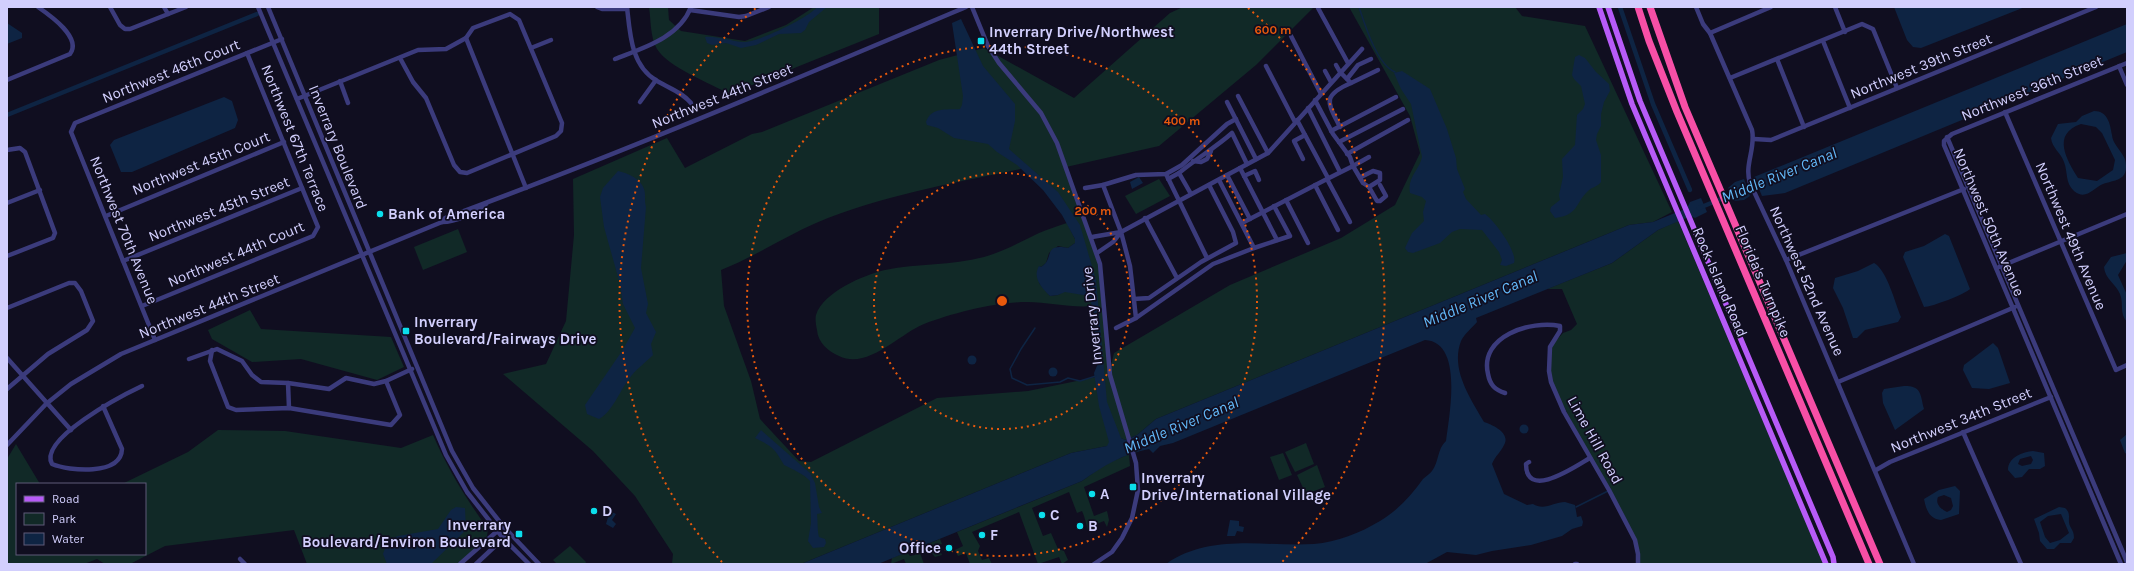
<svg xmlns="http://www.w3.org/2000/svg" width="2134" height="571" viewBox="0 0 2134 571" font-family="Karla,sans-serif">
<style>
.green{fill:#112927;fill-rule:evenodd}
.water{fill:#0e2443;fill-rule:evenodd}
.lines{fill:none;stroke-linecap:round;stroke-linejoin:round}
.stream{stroke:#0e2443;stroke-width:1.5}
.canal{stroke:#0e2443;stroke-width:4.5}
.minor{stroke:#3b3b7c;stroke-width:4.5}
.major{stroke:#b75bf7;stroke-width:5.5}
.highway{stroke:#f74fa6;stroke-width:7}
.ring{fill:none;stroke:#e8590c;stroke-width:2;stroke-dasharray:2 4}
.poi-dot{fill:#0bdeec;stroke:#100e20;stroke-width:1.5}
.labels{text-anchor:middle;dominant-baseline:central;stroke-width:3.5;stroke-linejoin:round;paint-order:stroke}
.poi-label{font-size:15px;font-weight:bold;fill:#d2cffd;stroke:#100e20;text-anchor:start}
.street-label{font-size:15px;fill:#d2cffd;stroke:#100e20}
.water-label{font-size:16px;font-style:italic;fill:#62b8f8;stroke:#100e20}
.centre{fill:#e8590c;stroke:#100e20;stroke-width:2}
.ring-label{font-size:12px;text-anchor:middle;font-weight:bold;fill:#e8590c;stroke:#100e20;stroke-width:3.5;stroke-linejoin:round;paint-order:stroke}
</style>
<rect width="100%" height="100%" fill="#100e20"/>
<!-- green -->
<g class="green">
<path d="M649 7H668L669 20 681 31 745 41 786 25 814 7H879V34L730 94C711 84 668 67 657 49 650 37 651 20 649 7Z"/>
<path d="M1183 7H1314L1256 65 1159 146 1066 167 1100 264 1110 370 1114 353 1230 285 1341 238 1395 205 1420 153 1410 116 1349 7H1515L1522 16 1585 26 1672 212 1653 222 1629 225 1156 419 1137 435 1125 440 1121 438 1107 446 1071 453 801 564H672L673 554 635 496 593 451 503 374 546 364 566 321 574 235 573 179 667 138 685 168 752 134 762 132 939 60 984 48 1074 98 1170 13ZM1025 168 1054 194 1088 254 1099 335 1101 376 1028 391 937 398 811 462 799 461 760 419 751 381 724 306 721 270C754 257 784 237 816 223 882 195 955 183 1025 168Z"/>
<path d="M1159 179 1170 196 1136 214 1125 196Z"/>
<path d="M1678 221 1824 564H1638L1634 540 1551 382 1550 347 1563 333 1571 330 1577 324 1562 289H1547L1612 263 1658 230Z"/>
<path d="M1067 223 1075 239V243L1068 248 1058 246 1049 253 1046 263 1041 267 1039 266V283L1050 296 1058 295 1065 291 1089 296 1093 306C1070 308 1049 302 1027 302 995 302 953 313 924 324 899 334 868 370 839 356 828 351 818 343 817 330 816 325 815 319 816 315 823 292 864 275 885 270 918 263 951 266 984 257 1003 252 1020 242 1039 233 1048 229 1058 226 1067 223Z"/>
<path d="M458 229 467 252 423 270 414 247Z"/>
<path d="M250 310 261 329 391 337 404 367 377 380 301 359 252 362 212 339 208 330Z"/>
<path d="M218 430 285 431 401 448 433 435C448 469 466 499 488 529L487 536 460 564H307L294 530 165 546 130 564H105L97 559 84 564H7V459L16 444 40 484H17V554H145V484H122L188 452Z"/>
<path d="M1306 443 1314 464 1295 472 1285 452Z"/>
<path d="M1283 453 1292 475 1279 480 1270 457Z"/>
<path d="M1129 454 1130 466 1084 487 1094 516 1107 511 1109 520 1107 527 1104 521C1096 523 1096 528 1088 531 1086 524 1085 517 1082 511L1077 513 1069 492 1032 508 1043 536 1051 533 1058 549 1064 551 1068 560 1062 564 1059 557 1038 564 1019 512 972 532 980 546 978 551 982 560 989 558 992 564H970L966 553 958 556 955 550 963 546 957 532 1082 481 1104 465Z"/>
<path d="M1317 465 1325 487 1306 494 1297 475Z"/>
<path d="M940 539 942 544 938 545 942 555 935 557 929 550 920 553 924 564H906L904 559 891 564 892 558 907 552 910 556 915 555 918 551 917 548Z"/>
<path d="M570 546 586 562 585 564H557L553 560Z"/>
</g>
<!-- water -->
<g class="water">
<path d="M817 7H827L809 22 805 30 801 33 779 34 756 45 741 48 726 43 712 45 707 43 705 37C717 36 730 41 742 42 755 44 810 17 817 7Z"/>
<path d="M1894 7H2025L1921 48 1913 47 1907 40Z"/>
<path d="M961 19 983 66 1015 104V121L1009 149 1058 192 1080 225 1096 280 1107 402 1121 438 1125 440 1137 435 1156 419 1629 225 1653 222 1687 208 1690 202 1701 198 1707 212 1695 218 1691 216 1658 230 1612 263 1476 318 1477 322C1472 328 1464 334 1461 341 1450 370 1471 399 1484 422 1493 425 1511 433 1504 445 1501 452 1495 456 1492 464L1504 494 1527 505 1533 504C1544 511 1554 502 1565 502 1568 503 1572 504 1575 505L1577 517 1581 516 1583 522 1582 526 1572 529 1562 536 1531 545 1492 551 1476 555 1447 552 1425 564H1166C1210 533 1265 547 1314 544 1337 542 1360 533 1380 521 1398 510 1411 496 1423 479 1426 476 1430 474 1432 471 1439 462 1437 449 1446 441 1449 416 1464 342 1425 340L1173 443 1160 446 1153 453 1149 449C1123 454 1103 466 1082 481L878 564H801L1071 453 1107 446 1109 442 1099 406 1094 373 1099 361 1098 347 1093 342 1091 327 1096 320 1089 296 1065 292 1058 295 1050 296C1042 288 1032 278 1039 266L1041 267C1055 259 1042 243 1068 248L1075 243V239L1062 215 1043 190 1017 165 997 152 988 144 954 138 938 128 927 125 926 122C931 107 946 110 960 109L962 105 963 96 952 23Z"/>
<path d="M7 23 22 33V38L7 44Z"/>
<path d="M2127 24V52L1785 193 1762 196 1754 177Z"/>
<path d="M1579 55 1585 58 1596 72 1609 84 1610 91 1604 102 1601 114V126L1597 134 1596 140 1601 155V182C1597 187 1592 187 1588 191 1575 203 1579 215 1555 218L1550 211 1551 207 1560 200 1559 195 1563 177 1562 159 1575 145 1577 115 1583 109 1585 104 1581 86 1574 79 1572 75 1575 57Z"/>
<path d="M1402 71 1430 89 1447 129 1456 158 1457 169 1465 189 1463 192 1466 199 1481 215 1485 214C1494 220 1518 252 1514 263L1506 266 1500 265 1502 260 1499 252 1482 230 1460 229 1452 232 1440 243 1413 253 1408 252 1405 248 1412 233 1424 221 1423 212 1426 201 1422 197 1410 193C1407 177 1419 171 1422 157L1411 104 1401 89 1394 73Z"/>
<path d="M224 97 232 101 238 120 235 128 132 172H121L110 145 114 140Z"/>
<path d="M2094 111C2108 111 2110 124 2112 135 2113 147 2126 153 2126 165 2127 181 2114 180 2103 184 2093 188 2086 201 2074 191 2065 183 2068 172 2064 162 2061 153 2052 148 2051 138L2058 124 2076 122 2082 116ZM2081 124 2096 127 2102 133 2115 160 2113 170 2097 181 2078 178C2067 160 2051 134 2081 124Z"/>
<path d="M618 171C628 173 641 179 644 189 646 195 644 200 646 207L641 268 648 304 646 313 656 332 651 344 653 355C645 363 635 370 629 379 619 392 613 411 599 419L587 414 585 405 622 351 635 328 623 304 620 284 604 227 600 197 603 188Z"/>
<path d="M1139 177 1143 183 1132 189 1130 182Z"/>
<path d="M1744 179 1750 196 1744 200 1733 201 1728 188 1735 182Z"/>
<path d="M1945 234 1949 236 1970 289C1965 294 1932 307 1924 307L1903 257 1905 252 1924 246Z"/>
<path d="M2127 253V260L2118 275 2127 295V322C2119 313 2124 304 2120 294 2116 284 2105 279 2104 267L2111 257Z"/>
<path d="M1874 263C1887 270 1895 303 1901 317L1898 322 1865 330 1857 338H1853L1843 308 1833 288 1835 278 1858 271Z"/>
<path d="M1993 343 1998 348 2010 383 1989 389 1972 388 1963 370 1964 365Z"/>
<circle cx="972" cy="360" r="4.5"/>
<circle cx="1053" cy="372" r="4.5"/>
<path d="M1904 386C1922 386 1920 394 1924 409L1895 430 1883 403 1882 393 1884 389Z"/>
<circle cx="1524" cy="429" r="4.5"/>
<path d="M761 430 810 473 815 483 819 507 822 513 817 514C818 522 817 529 819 537L825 539 826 543 824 547 813 548 808 541 811 523 810 481C804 474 792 469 784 465 774 448 773 447 755 438Z"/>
<path d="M2127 434V454L2125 453 2120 440Z"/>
<path d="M2033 451 2044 453 2045 466 2040 469H2029L2022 477 2015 478 2008 470C2008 457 2023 452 2033 451ZM2031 456 2033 460 2031 464 2022 466 2018 464 2020 459Z"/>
<path d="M1955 486 1960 491 1959 514 1941 520C1929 519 1926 509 1924 499L1939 490ZM1944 495 1951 498 1953 506 1951 510 1947 512C1941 509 1935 504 1938 497Z"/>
<path d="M456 507 465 508 466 530 431 564H387L383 554 388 540 398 536 438 529 451 510Z"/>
<path d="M2059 507 2065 508C2072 514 2067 519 2070 526 2072 530 2074 532 2074 538L2071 543H2060L2054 549H2047L2040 541 2039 533 2034 519ZM2061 514 2069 533 2060 540 2050 543 2045 537 2040 522 2048 516Z"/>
<path d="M610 511 616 514 612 520 616 524 613 528 606 524Z"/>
<path d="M1230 520 1239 521V526L1244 527 1243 532 1237 531 1235 536H1227Z"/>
</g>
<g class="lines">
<!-- stream -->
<g class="stream">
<path d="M1359 7C1365 25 1377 65 1395 72"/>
<path d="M1035 328 1021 349 1010 369 1012 378 1027 385 1060 382 1068 378 1080 381 1096 376"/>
<path d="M1576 507 1608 491"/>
</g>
<!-- canal -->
<g class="canal">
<path d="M1620 7 1653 104 1690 190"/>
<path d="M7 115 257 14"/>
<path d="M1699 208 1760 183"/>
</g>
<!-- minor -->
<g class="minor">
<path d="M110 7 120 25 125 29H130L186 7"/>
<path d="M164 7 168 14"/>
<path d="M258 7 446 455 467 492 503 538 529 564"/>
<path d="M268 7 452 451 473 488 503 526 539 564"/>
<path d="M597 7 602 9H627"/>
<path d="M627 7C630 34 631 66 657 81 669 88 682 92 691 103"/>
<path d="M972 7 988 46 999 63 1041 113 1057 143 1100 264 1110 375 1136 463 1138 490 1132 518 1122 538 1112 552 1094 564"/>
<path d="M1696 7 1703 24 1710 33 1752 130C1756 148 1744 165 1750 183L1786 260 1914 564"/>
<path d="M1835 7 1845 32"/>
<path d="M1318 8 1348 63"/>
<path d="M690 10 739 17 746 16 769 7"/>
<path d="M1710 33 1771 7"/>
<path d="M1291 36 1321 94"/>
<path d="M466 38 526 188"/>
<path d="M1823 41 1850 108"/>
<path d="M531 48 551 40"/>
<path d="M615 59C643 48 679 38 691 7"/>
<path d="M1777 59 1804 127"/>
<path d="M1336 65 1340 72 1351 83 1378 70"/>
<path d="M1266 66 1295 122"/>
<path d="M2119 66 2127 85"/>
<path d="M1325 71 1331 82"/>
<path d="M1730 78 1862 24 1873 29 1897 88"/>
<path d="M1347 79 1358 65 1371 59"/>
<path d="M7 80 70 54C82 38 51 16 38 7"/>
<path d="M340 81 348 103"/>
<path d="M1238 96 1268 153"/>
<path d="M297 99 418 50 446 49 466 38 473 28 510 14 519 20 562 123 561 131 556 136 467 173 460 172 454 165 426 98 413 82 400 58"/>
<path d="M1315 100 1333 134 1350 157 1353 166 1327 179 1350 222"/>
<path d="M640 102 656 80"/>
<path d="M1227 102 1256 159"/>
<path d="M1308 108 1340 172"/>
<path d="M2005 112 2116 370 2127 365"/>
<path d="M1297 120 1328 178"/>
<path d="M1340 127C1328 103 1321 96 1351 83"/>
<path d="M1331 131 1396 97"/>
<path d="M1947 137 2127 562"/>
<path d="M1754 139 1771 140 2096 7"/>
<path d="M1339 142 1403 109"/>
<path d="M7 150 20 148 25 152 55 233 53 238 7 256"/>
<path d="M1347 154 1408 120"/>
<path d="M1369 157 1353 166 1363 183 1369 187 1377 201H1380L1386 196 1380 185"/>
<path d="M1303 159 1294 141 1305 135"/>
<path d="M1193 161 1201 162 1207 159 1211 151"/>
<path d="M1240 168 1277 240"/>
<path d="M1179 173C1197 158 1215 148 1232 133L1247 164"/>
<path d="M1166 174 1207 258"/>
<path d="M1227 175 1250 219"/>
<path d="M1244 176 1255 171 1259 180"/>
<path d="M1361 177 1373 171 1380 173V180L1369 187"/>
<path d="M1168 179 1179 173 1191 194"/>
<path d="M1219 180 1254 248 1213 264 1136 318 1130 266 1121 232 1103 185 1136 175 1166 174 1182 165 1227 124 1236 119"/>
<path d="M1315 185 1338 230"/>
<path d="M1085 188 1103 185"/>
<path d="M1286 200 1308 243"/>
<path d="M7 203 40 190"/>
<path d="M106 216 284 142"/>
<path d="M1145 218 1177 278"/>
<path d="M442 222 445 218C620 154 793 80 966 7"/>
<path d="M1242 223 1327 179"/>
<path d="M1092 237 1121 232"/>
<path d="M1254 248 1290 236 1274 206"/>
<path d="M1097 253 1113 242 1121 232 1268 153 1362 49"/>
<path d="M1786 260 1964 189"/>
<path d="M123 261 302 188"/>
<path d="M1999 267 2127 214"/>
<path d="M1134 299 1149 298 1201 262 1236 243 1233 232 1209 185"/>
<path d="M142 306 313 236 318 227 247 53"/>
<path d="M7 308 69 283H75L81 291 93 321 87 330 48 354 7 389"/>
<path d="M1116 328 1136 318"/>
<path d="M155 340 71 132 75 123 282 39"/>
<path d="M212 350 210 361 228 407 236 410 289 408 391 425 400 415 386 381"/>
<path d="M7 358 71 430"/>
<path d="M189 359 217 349 242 361 252 375 261 382 288 383 329 389 346 378 374 384 386 381 412 369"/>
<path d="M1838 382 2015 307"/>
<path d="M288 383 289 408"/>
<path d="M1505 393C1495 390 1490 385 1488 374 1479 336 1531 320 1560 326V331L1550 347 1549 371 1551 382 1564 412 1609 490 1635 540 1638 554V564"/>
<path d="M103 406 122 449C121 476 69 471 52 464 38 439 123 395 142 386"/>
<path d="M1963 432 2021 564"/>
<path d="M7 445 46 404 71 384 121 354 442 222C456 222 475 213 486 204"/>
<path d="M1529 462 1526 464C1526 501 1576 466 1590 458"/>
<path d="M1876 470 1890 462 2051 397"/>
<path d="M240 559 245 564"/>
<path d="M460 564 503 526"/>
<path d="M476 564 509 533"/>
<path d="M1575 564H1577"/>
<path d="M2121 564 1944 145V141L1952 134 2127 63"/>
</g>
<!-- major -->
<g class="major">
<path d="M1599 7 1632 104 1826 564"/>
<path d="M1608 7 1640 101 1833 557 1834 564"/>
</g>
<!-- highway -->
<g class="highway">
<path d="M1638 7 1649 41 1677 112 1869 564"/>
<path d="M1650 7 1685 107 1880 564"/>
</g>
</g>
<!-- distance rings -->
<g class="ring">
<circle cx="1002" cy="301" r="128"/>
<circle cx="1002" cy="301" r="255"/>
<path d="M722 562A383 383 0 0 1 756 8M1248 8A383 383 0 0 1 1282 562"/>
</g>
<!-- markers -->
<g class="poi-dot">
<rect x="977" y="37" width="8" height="8" rx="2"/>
<circle cx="380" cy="214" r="4"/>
<rect x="402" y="327" width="8" height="8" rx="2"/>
<rect x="1129" y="483" width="8" height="8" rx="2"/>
<circle cx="1092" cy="494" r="4"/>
<circle cx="594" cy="511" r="4"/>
<circle cx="1042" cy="515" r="4"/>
<circle cx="1080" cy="526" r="4"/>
<rect x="515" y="530" width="8" height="8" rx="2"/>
<circle cx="982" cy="535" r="4"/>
<circle cx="949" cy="548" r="4"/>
</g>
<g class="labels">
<!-- poi labels -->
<g class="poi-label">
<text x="989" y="32">Inverrary Drive/Northwest<tspan x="989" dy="17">44th Street</tspan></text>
<text x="388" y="214">Bank of America</text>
<text x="414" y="322">Inverrary<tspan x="414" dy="17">Boulevard/Fairways Drive</tspan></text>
<text x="1141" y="478">Inverrary<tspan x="1141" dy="17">Drive/International Village</tspan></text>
<text x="1100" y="494">A</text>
<text x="602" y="511">D</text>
<text x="1050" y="515">C</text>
<text x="511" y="525" text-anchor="end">Inverrary<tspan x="511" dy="17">Boulevard/Environ Boulevard</tspan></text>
<text x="1088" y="526">B</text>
<text x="990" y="535">F</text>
<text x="941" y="548" text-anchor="end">Office</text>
</g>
<!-- street labels -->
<g class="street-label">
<text transform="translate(1921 66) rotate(-22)">Northwest 39th Street</text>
<text transform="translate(171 71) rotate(-22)">Northwest 46th Court</text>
<text transform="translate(2032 88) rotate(-22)">Northwest 36th Street</text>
<text transform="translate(722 96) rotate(-22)">Northwest 44th Street</text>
<text transform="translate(295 138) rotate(68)">Northwest 67th Terrace</text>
<text transform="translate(338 147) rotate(68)">Inverrary Boulevard</text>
<text transform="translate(201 163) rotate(-22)">Northwest 45th Court</text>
<text transform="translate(219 209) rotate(-22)">Northwest 45th Street</text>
<text transform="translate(1989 222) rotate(67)">Northwest 50th Avenue</text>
<text transform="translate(124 230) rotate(68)">Northwest 70th Avenue</text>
<text transform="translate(2071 236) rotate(67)">Northwest 49th Avenue</text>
<text transform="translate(236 254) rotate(-23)">Northwest 44th Court</text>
<text transform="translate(1763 281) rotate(67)">Florida's Turnpike</text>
<text transform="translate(1807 281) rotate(66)">Northwest 52nd Avenue</text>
<text transform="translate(1720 282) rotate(67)">Rock Island Road</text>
<text transform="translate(209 306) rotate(-22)">Northwest 44th Street</text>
<text transform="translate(1092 316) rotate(-96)">Inverrary Drive</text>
<text transform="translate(1961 420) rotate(-22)">Northwest 34th Street</text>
<text transform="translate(1595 440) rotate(61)">Lime Hill Road</text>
</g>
<!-- water labels -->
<g class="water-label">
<text transform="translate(1779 175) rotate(-22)">Middle River Canal</text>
<text transform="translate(1480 299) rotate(-23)">Middle River Canal</text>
<text transform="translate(1181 425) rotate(-23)">Middle River Canal</text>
</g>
</g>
<circle cx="1002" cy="301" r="6" class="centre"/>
<g class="ring-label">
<text x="1273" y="34">600 m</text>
<text x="1182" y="125">400 m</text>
<text x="1093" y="215">200 m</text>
</g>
<!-- border -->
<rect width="2134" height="571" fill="none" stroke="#d2cffd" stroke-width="16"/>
<!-- legend -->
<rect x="16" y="483" width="130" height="72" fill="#100e20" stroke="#5e5b78"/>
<rect x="24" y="496" width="20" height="6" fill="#b75bf7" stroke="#5e5b78"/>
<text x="52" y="503" font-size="12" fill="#d2cffd">Road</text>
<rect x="24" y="513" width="20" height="12" fill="#112927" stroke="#5e5b78"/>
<text x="52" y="523" font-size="12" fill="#d2cffd">Park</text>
<rect x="24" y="533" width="20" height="12" fill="#0e2443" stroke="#5e5b78"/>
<text x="52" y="543" font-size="12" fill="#d2cffd">Water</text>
</svg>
